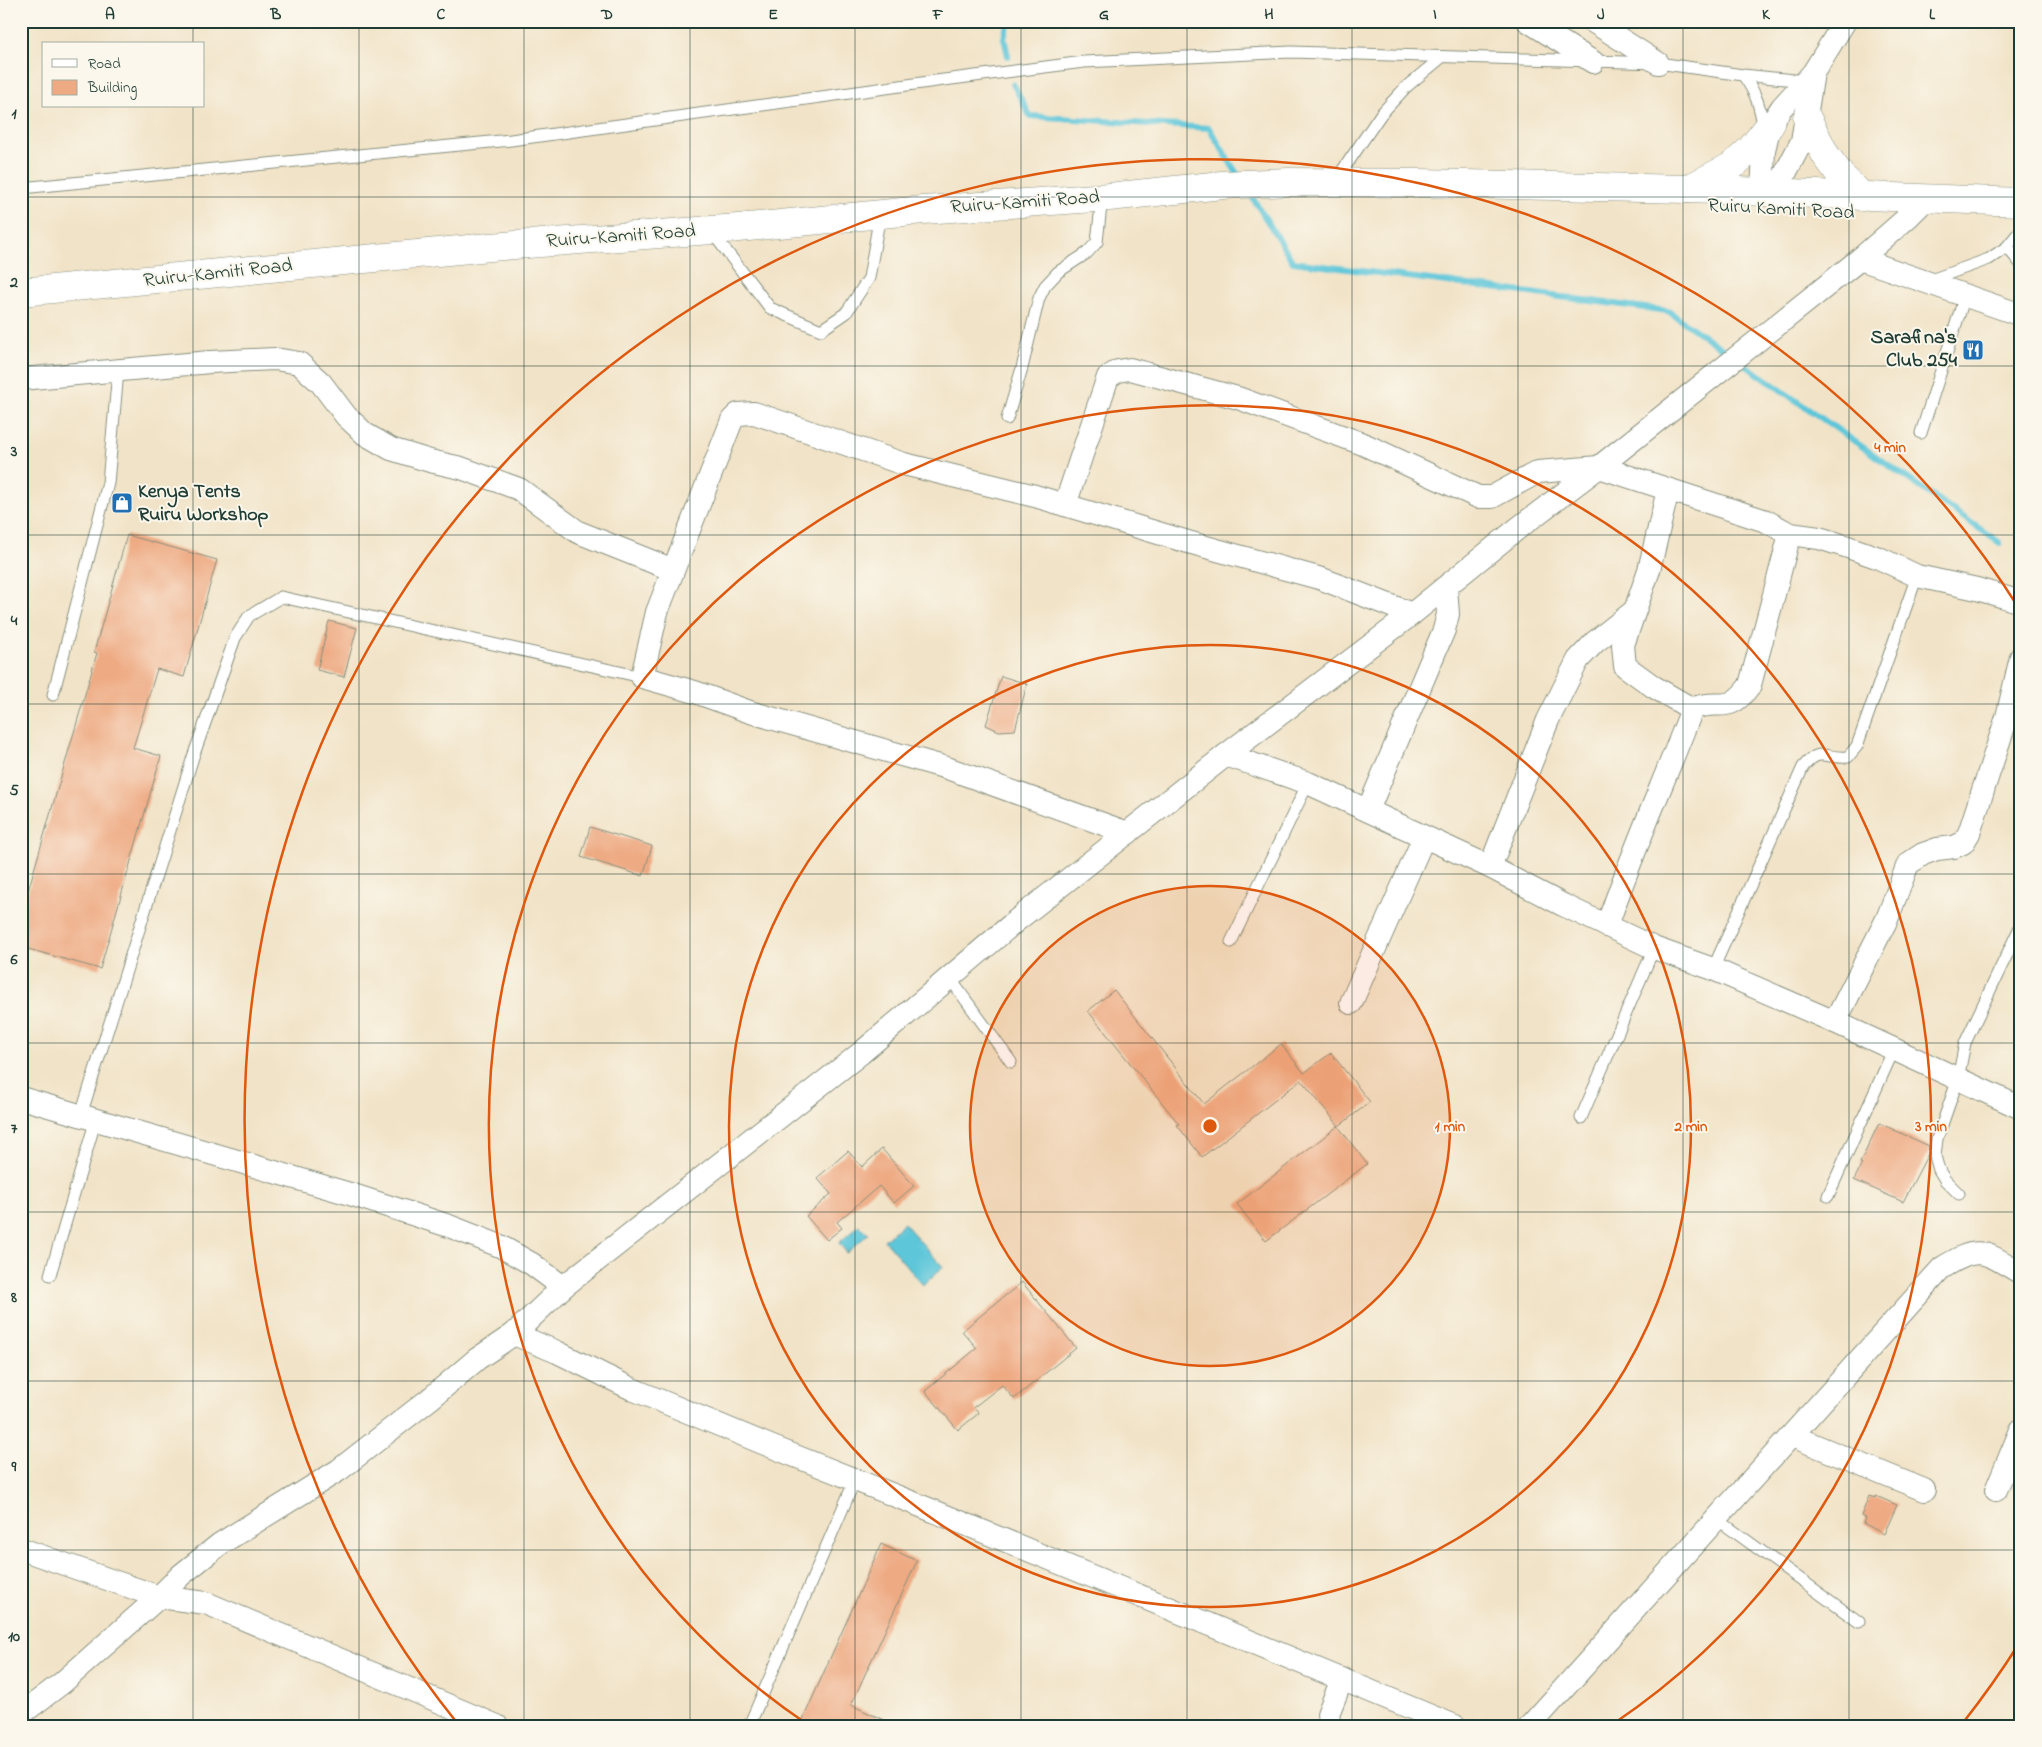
<svg xmlns="http://www.w3.org/2000/svg" width="2042" height="1747" viewBox="0 0 2042 1747" font-family="'Indie Flower',sans-serif">
<style>
.water{fill:#5dc6d9;stroke:#3e8286}
.lines{fill:none;stroke-linecap:round;stroke-linejoin:round}
.stream{stroke:#5dc6d9;stroke-width:6}
.building{fill:#eeaa83}
.lane-casing{stroke:#88907e;stroke-width:13}
.street-casing{stroke:#88907e;stroke-width:24}
.primary-casing{stroke:#88907e;stroke-width:29}
.lane{stroke:#fff;stroke-width:11}
.street{stroke:#fff;stroke-width:22}
.primary{stroke:#fff;stroke-width:28}
.grid{fill:none;stroke:#1f3d34;stroke-width:1;stroke-opacity:0.55}
.ring{fill:none;stroke:#de580e;stroke-width:2.5}
.labels{text-anchor:middle;dominant-baseline:central;stroke-width:4;stroke-linejoin:round;paint-order:stroke}
.street-label{font-size:20px;fill:#1f3d34;stroke:#fbf7ec}
.poi-label{font-size:20px;font-weight:bold;fill:#1f3d34;stroke:#fbf7ec;text-anchor:end}
.centre{fill:#de580e;stroke:#fbf7ec;stroke-width:2.5}
.ring-label{font-size:15px;text-anchor:middle;font-weight:bold;fill:#de580e;stroke:#fbf7ec;stroke-width:4;stroke-linejoin:round;paint-order:stroke}
.neatline{fill:none;stroke:#1f3d34;stroke-width:2}
.grid-label{font-size:16px;text-anchor:middle;font-weight:bold;fill:#1f3d34}
</style>
<rect width="100%" height="100%" fill="#fbf7ec"/>
<filter id="ink" filterUnits="userSpaceOnUse"><feTurbulence type="fractalNoise" baseFrequency=".02" numOctaves="2"/><feDisplacementMap in="SourceGraphic" scale="10" xChannelSelector="R" yChannelSelector="G"/><feConvolveMatrix kernelMatrix="1 2 1 2 8 2 1 2 1" color-interpolation-filters="sRGB"/></filter>
<filter id="wash" filterUnits="userSpaceOnUse"><feTurbulence type="fractalNoise" baseFrequency=".0096" numOctaves="4" result="noise"/><feDisplacementMap in="SourceGraphic" scale="20" xChannelSelector="R" yChannelSelector="G"/><feGaussianBlur stdDeviation="1.12" result="paint"/><feColorMatrix in="noise" values="0 0 0 0 0 0 0 0 0 0 0 0 0 0 0 0 0 1.4 0 .05"/><feComposite in="paint" operator="in"/></filter>
<g filter="url(#wash)">
<rect width="100%" height="100%" fill="#f1e3c7"/>
<!-- water -->
<g class="water">
<path d="M904 1223 943 1267 923 1285 884 1240Z"/>
<path d="M859 1225 868 1234 847 1253 839 1243Z"/>
</g>
<g class="lines">
<!-- stream -->
<g class="stream">
<path d="M1008 56 1004 38 1008 21"/>
<path d="M1013 84 1030 116 1209 128 1239 177"/>
<path d="M1249 192 1293 262 1668 311 2000 543"/>
</g>
</g>
<g id="blocks">
<!-- building -->
<g class="building">
<path d="M127 535 217 560 184 677 157 669 133 748 161 756 100 969 21 947V915L97 653 94 652Z"/>
<path d="M329 621 357 628 344 677 317 670Z"/>
<path d="M1001 676 1027 684 1015 730 999 731 986 725Z"/>
<path d="M590 827 652 846 643 876 581 857Z"/>
<path d="M1114 990 1204 1104 1281 1044 1304 1073 1331 1053 1370 1102 1339 1126 1301 1080 1202 1157 1177 1125 1179 1124 1088 1011Z"/>
<path d="M1879 1123 1929 1146 1928 1154 1903 1202 1854 1180 1862 1164 1860 1163Z"/>
<path d="M1338 1126 1367 1164 1266 1241 1237 1204Z"/>
<path d="M882 1149 914 1186 894 1203 879 1186 837 1222 842 1228 827 1240 806 1216 831 1194 817 1178 848 1151 862 1167Z"/>
<path d="M1022 1282 1076 1348 1014 1399 1002 1385 974 1407 979 1413 958 1430 925 1391 977 1348 962 1331Z"/>
<path d="M1869 1496 1875 1498 1876 1496 1897 1505 1884 1534 1863 1523 1865 1518 1861 1516Z"/>
<path d="M881 1544 917 1561 851 1705 897 1726H800Z"/>
</g>
</g>
</g>
<g filter="url(#ink)">
<use href="#blocks" fill-opacity="0" stroke="#88907e" stroke-width="1"/>
<g class="lines">
<!-- lane casing -->
<g class="lane-casing">
<g id="lane">
<path d="M1743 75C1757 94 1760 107 1764 130"/>
<path d="M1336 180 1381 114 1406 87 1442 57"/>
<path d="M21 188 511 140 936 81 1084 62 1291 52 1658 63 1743 75 1805 81"/>
<path d="M711 231 770 308 821 330 846 313 869 278 880 214"/>
<path d="M2007 247 2021 264"/>
<path d="M1928 281 1989 259 2007 247 2021 230"/>
<path d="M1007 419 1022 368 1039 298 1045 286 1058 272 1087 253 1097 242 1102 197"/>
<path d="M1921 433 1965 296"/>
<path d="M53 695 108 483 118 371"/>
<path d="M1231 942 1308 783"/>
<path d="M1713 969 1803 767C1821 746 1824 759 1848 757L1857 746 1917 576"/>
<path d="M949 977 1011 1062"/>
<path d="M81 1115 193 757 235 638 249 616 281 597 642 677"/>
<path d="M1581 1118 1654 948"/>
<path d="M1959 1194 1945 1180 1939 1170 1935 1156 1937 1139 1958 1079 1965 1043 2021 925"/>
<path d="M1828 1196 1894 1049"/>
<path d="M50 1275 96 1119"/>
<path d="M1717 1519 1859 1622"/>
<path d="M749 1726 855 1480"/>
</g>
</g>
<!-- street casing -->
<g class="street-casing">
<g id="street">
<path d="M1528 21 1593 62"/>
<path d="M1592 21 1658 63"/>
<path d="M1762 193 1764 150 1770 125 1782 107 1813 73 1845 21"/>
<path d="M1775 193 1802 141 1813 73"/>
<path d="M1860 259 2021 315"/>
<path d="M21 379 210 362 275 359 299 363 321 383 346 416 365 434 391 449 430 461 461 468 519 489 578 532 673 570"/>
<path d="M1668 490 1649 570 1623 645 1625 666 1654 687 1692 709"/>
<path d="M1065 505 1108 377 1118 371 1130 369 1238 398 1363 444 1478 497H1492L1538 472 1599 467 1766 521 1790 534 1750 685C1727 717 1720 697 1692 709 1664 782 1632 852 1607 926"/>
<path d="M1790 534 1819 538 1845 546 1879 558 1917 576 1977 589 2021 602"/>
<path d="M1226 755 1308 783 1490 867 1563 905 1654 948 1713 969 1835 1022 2021 1108"/>
<path d="M1368 810 1444 630 1448 614 1446 587"/>
<path d="M1128 833 947 768 750 712 695 692 642 677 657 612 732 420 738 414 754 413 904 464 1035 496 1188 542 1322 579 1412 614"/>
<path d="M1490 867 1548 720 1578 660 1595 642 1633 612"/>
<path d="M1351 1003 1424 837"/>
<path d="M1835 1022 1887 919 1908 864 1923 854 1937 849 1954 847 1963 843 1969 833 2007 717 2021 657"/>
<path d="M21 1098 350 1194 449 1226 500 1246 532 1264 563 1287"/>
<path d="M514 1334 557 1352 632 1389 770 1446 936 1512 1455 1726"/>
<path d="M1792 1436 1924 1490"/>
<path d="M1996 1490 2021 1430"/>
<path d="M21 1549 159 1597 206 1603 497 1726"/>
<path d="M21 1714 62 1683 159 1597 181 1575 220 1544 339 1470 431 1398 477 1359 514 1334 563 1287 861 1053 1017 920 1226 755 1412 614 1517 529 1599 467 1860 259 1908 217 1925 200"/>
<path d="M1330 1726 1328 1714 1342 1679"/>
<path d="M1530 1726 1942 1268C1980 1244 1984 1252 2021 1273"/>
</g>
</g>
<!-- primary casing -->
<g class="primary-casing">
<g id="primary">
<path d="M1807 118 1825 154 1841 176 1863 197"/>
<path d="M1688 189 1732 166 1751 149 1770 125"/>
<path d="M21 292 490 247 738 228 923 210 1109 197 1222 185 1289 182 1420 183 1687 189 2021 202"/>
</g>
</g>
<!-- lane -->
<use href="#lane" class="lane"/>
<!-- street -->
<use href="#street" class="street"/>
<!-- primary -->
<use href="#primary" class="primary"/>
</g>
</g>
<!-- grid -->
<path class="grid" d="M193 21V44M359 21V1726M524 21V1726M690 21V1726M855 21V1726M1021 21V1726M1187 21V1726M1352 21V1726M1518 21V1726M1683 21V1726M1849 21V1726M193 106V1726M21 197H2021M21 366H2021M21 535H2021M21 704H2021M21 874H2021M21 1043H2021M21 1212H2021M21 1381H2021M21 1550H2021"/>
<!-- distance rings -->
<circle cx="1210" cy="1126" r="240" fill="#de580e" fill-opacity=".12"/>
<g class="ring">
<circle cx="1210" cy="1126" r="240"/>
<circle cx="1210" cy="1126" r="481"/>
<path d="M807 1724A721 721 0 1 1 1613 1724"/>
<path d="M2020 1642A961 961 0 0 1 1962 1724M458 1724A961 961 0 1 1 2020 610"/>
</g>
<!-- icons -->
<defs>
<g id="restaurant-square" transform="scale(1.125)"><rect x="-9" y="-9" width="18" height="18" rx="4" fill="#1f6fb2" stroke="#fbf7ec"/><path d="M-5-6h1v4h1v-4h1v4h1v-4h1v5L-1.5 .5V6h-2V.5L-5-1ZM5-6V6H3V1.5H1.5Q1.5-4 5-6Z" fill="#fff"/></g>
<g id="shop-square" transform="scale(1.125)"><rect x="-9" y="-9" width="18" height="18" rx="4" fill="#1f6fb2" stroke="#fbf7ec"/><path d="M-5-2.5h2.3a2.7 3.5 0 0 1 5.4 0H5L5.5 6h-11ZM-1.5-2.5h3a1.5 2.3 0 0 0-3 0Z" fill="#fff"/></g>
</defs>
<g fill-rule="evenodd">
<use href="#restaurant-square" x="1973" y="350"/>
<use href="#shop-square" x="122" y="503"/>
</g>
<g class="labels">
<!-- street labels -->
<g class="street-label">
<text transform="translate(1025 203) rotate(-4)">Ruiru-Kamiti Road</text>
<text transform="translate(1781 210) rotate(3)">Ruiru Kamiti Road</text>
<text transform="translate(621 237) rotate(-4)">Ruiru-Kamiti Road</text>
<text transform="translate(218 274) rotate(-6)">Ruiru-Kamiti Road</text>
</g>
<!-- poi labels -->
<g class="poi-label">
<text x="1957" y="338">Sarafina's<tspan x="1957" dy="23">Club 254</tspan></text>
<text x="138" y="492" text-anchor="start">Kenya Tents<tspan x="138" dy="23">Ruiru Workshop</tspan></text>
</g>
</g>
<circle cx="1210" cy="1126" r="8" class="centre"/>
<g class="ring-label">
<text x="1890" y="452">4 min</text>
<text x="1450" y="1131">1 min</text>
<text x="1691" y="1131">2 min</text>
<text x="1931" y="1131">3 min</text>
</g>
<!-- margin -->
<rect width="2042" height="1747" fill="none" stroke="#fbf7ec" stroke-width="55"/>
<!-- legend -->
<rect x="42" y="42" width="162" height="65" fill="#fbf7ec" stroke="#a3ada2"/>
<rect x="52" y="59" width="25" height="8" fill="#ffffff" stroke="#a3ada2"/>
<text x="88" y="68" font-size="15" fill="#1f3d34">Road</text>
<rect x="52" y="80" width="25" height="15" fill="#eeaa83" stroke="#a3ada2"/>
<text x="88" y="92" font-size="15" fill="#1f3d34">Building</text>
<rect x="28" y="28" width="1986" height="1692" class="neatline"/>
<g class="grid-label">
<text x="110" y="19">A</text>
<text x="276" y="19">B</text>
<text x="441" y="19">C</text>
<text x="607" y="19">D</text>
<text x="773" y="19">E</text>
<text x="938" y="19">F</text>
<text x="1104" y="19">G</text>
<text x="1269" y="19">H</text>
<text x="1435" y="19">I</text>
<text x="1601" y="19">J</text>
<text x="1766" y="19">K</text>
<text x="1932" y="19">L</text>
<text x="14" y="118">1</text>
<text x="14" y="287">2</text>
<text x="14" y="456">3</text>
<text x="14" y="625">4</text>
<text x="14" y="795">5</text>
<text x="14" y="964">6</text>
<text x="14" y="1133">7</text>
<text x="14" y="1302">8</text>
<text x="14" y="1471">9</text>
<text x="14" y="1641">10</text>
</g>
</svg>
